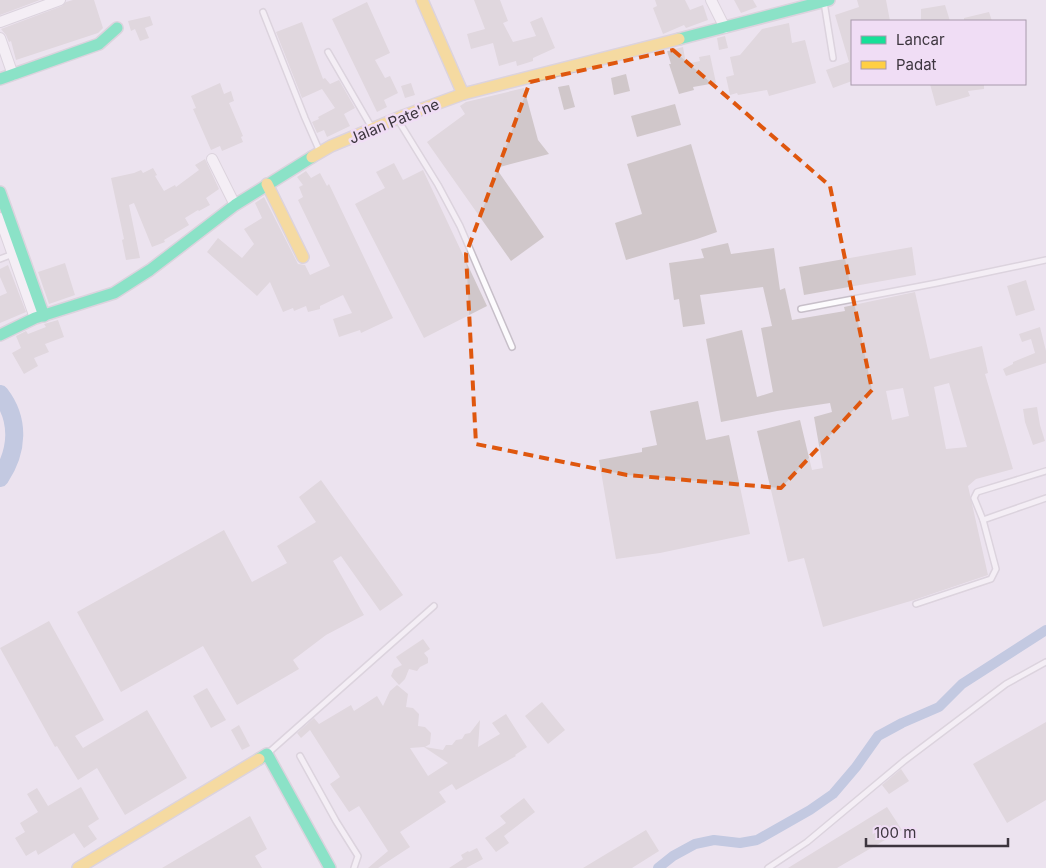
<svg xmlns="http://www.w3.org/2000/svg" width="1046" height="868" viewBox="0 0 1046 868" font-family="Inter,sans-serif">
<style>
.lines{fill:none;stroke-linecap:round;stroke-linejoin:round}
.canal{stroke:#90a8d1;stroke-width:10}
.river{stroke:#90a8d1;stroke-width:18}
.building{fill:#d0c7ca;fill-rule:evenodd}
.lane-casing{stroke:#c7bfc9;stroke-width:8}
.street-casing{stroke:#c7bfc9;stroke-width:12}
.fast-casing{stroke:#c7bfc9;stroke-width:14}
.slow-casing{stroke:#c7bfc9;stroke-width:14}
.lane{stroke:#fcfbfd;stroke-width:5}
.street{stroke:#fcfbfd;stroke-width:10}
.fast{stroke:#16e098;stroke-width:11}
.slow{stroke:#ffcf43;stroke-width:11}
.marked{fill:none;stroke:#df570e;stroke-width:4;stroke-dasharray:10 6;stroke-linejoin:round}
.labels{text-anchor:middle;dominant-baseline:central;stroke-width:5;stroke-linejoin:round;paint-order:stroke}
.street-label{font-size:15px;fill:#3c353e;stroke:#f0ddf5}
</style>
<rect width="100%" height="100%" fill="#ece3ef"/>
<g class="lines">
<!-- canal -->
<path class="canal" d="M658 868 673 856 695 844 714 840 740 843 757 840 810 810 833 794 856 767 878 736 902 723 939 707 962 684 1046 630"/>
<!-- river -->
<path class="river" d="M0 394C20 420 18 451 0 478"/>
</g>
<!-- building -->
<g class="building">
<path d="M0 0H40L0 15Z"/>
<path d="M73 0H94L103 28 98 33 16 60 11 41 9 42 6 35 1 29 62 6 66 2Z"/>
<path d="M474 0H500L508 21 503 23 513 42 536 36 530 22 542 17 555 48 533 58V61L517 66 516 61 499 66 493 43 471 49 467 34 485 29Z"/>
<path d="M655 0H685L690 10 703 5 708 20 686 28 684 25 663 34 653 8 657 6Z"/>
<path d="M734 0H753L757 7 741 13Z"/>
<path d="M857 0H886L890 21H852V81L833 88 826 70 849 62 835 15 859 7Z"/>
<path d="M367 2 390 53 375 60 385 78 390 76 398 93 384 100 387 107 377 112 332 19Z"/>
<path d="M945 5 950 21H921V9Z"/>
<path d="M989 12 992 21H964V18Z"/>
<path d="M150 16 153 25 145 28 149 38 140 41 135 29 131 31 128 21Z"/>
<path d="M302 22 323 79 325 78 330 84 339 80 355 108 344 114 350 126 327 137 324 130 317 133 312 122 319 119 318 117 335 108 322 89 302 98 276 32Z"/>
<path d="M789 23 792 43 805 40 816 83 769 96 767 90 738 95 737 93 730 95 726 77 734 75 730 57 740 55 762 29Z"/>
<path d="M725 36 728 48 719 50 717 38Z"/>
<path d="M683 47 686 64 700 61 699 57 710 55 716 83 693 87 694 90 679 94 669 64H671L667 51Z"/>
<path d="M626 74 630 91 614 95 611 78Z"/>
<path d="M220 83 224 94 231 91 234 101 229 103 243 136 241 137 243 142 222 151 220 146 211 150 193 109 196 108 191 96Z"/>
<path d="M411 83 415 95 405 98 401 86Z"/>
<path d="M930 84H984V89L968 91 970 96 936 106Z"/>
<path d="M569 85 575 107 564 110 558 87Z"/>
<path d="M524 88 538 140 549 154 496 168 544 237 511 261 427 142 465 114 460 106 466 102Z"/>
<path d="M675 104 681 125 637 137 631 116Z"/>
<path d="M691 144 717 232 697 239 626 260 615 223 642 214 627 164Z"/>
<path d="M205 159 219 189 206 198 210 205 199 211 198 210 185 218 189 225 164 240 165 242 152 247 134 203 129 205 140 258 126 260 122 240 124 239 111 178 134 173 141 170 143 173 153 168 157 175 155 176 164 191 175 185 176 187 199 170 195 165Z"/>
<path d="M394 163 403 180 423 170 487 306 424 338 355 204 385 188 376 172Z"/>
<path d="M306 171 311 178 320 173 327 186 329 184 393 318 361 333 360 330 339 337 333 319 352 313 343 295 320 306V309L308 312 306 306 294 311 293 308 283 312 270 282 257 296 207 252 218 238 242 258 254 244 244 229 262 218 255 203 264 197 298 264 305 265 310 275 330 266 298 200 303 197 299 187 303 185 297 177Z"/>
<path d="M728 243 731 254 774 248 780 290 785 288 792 320 845 311 844 307 915 292 930 359 982 346 988 373 985 374 1013 469 976 479 968 486 988 575 914 600 823 627 804 558 788 562 757 431 800 420 812 470 823 468 814 417 832 412 830 403 777 411 721 422 706 339 742 330 757 397 773 392 761 328 772 326 763 287 700 295 705 324 683 327 679 299 674 300 669 263 704 258 701 249ZM949 383 967 447 946 449 934 387ZM903 388 909 416 892 420 886 391Z"/>
<path d="M912 247 916 275 804 295 799 267Z"/>
<path d="M65 263 75 295 49 304 38 272Z"/>
<path d="M8 265 26 312 0 323V296L7 293 0 277V269Z"/>
<path d="M1026 280 1035 310 1016 316 1007 286Z"/>
<path d="M58 320 64 337 45 344 49 352 34 358 38 366 24 374 12 353 21 348 16 336 26 331 28 334 46 327 44 324Z"/>
<path d="M1040 327 1046 351V363L1006 376 1003 369 1013 364V362L1035 353 1031 339 1022 342 1019 334Z"/>
<path d="M698 401 706 440 729 435 750 534 660 553 616 559 599 460 642 452V448L657 445 650 411Z"/>
<path d="M1037 407 1040 425 1045 441 1033 445 1025 422 1023 409Z"/>
<path d="M321 480 403 595 380 611 341 556 333 561 364 615 326 635 293 660 299 669 237 705 203 646 121 692 77 612 224 530 252 582 287 563 277 546 316 522 299 497Z"/>
<path d="M49 621 104 720 75 736 83 748 147 710 187 778 125 815 97 768 78 780 57 746 55 747 0 648Z"/>
<path d="M423 639 430 649 424 653 428 658V663L420 667 417 671 409 669 405 679 399 685 391 676 394 669 402 665 396 657Z"/>
<path d="M397 685 408 694 406 707 413 708 419 714 418 726 425 727 431 733 430 744 425 747 443 750 446 745H452L456 740 462 739 465 734 470 733 480 720 478 747 500 734 492 723 506 714 527 747 515 755 516 756 456 790 452 784 439 792 446 802 400 832 410 847 378 868H368L388 851 359 806 349 812 330 784 340 777 310 730 301 738 297 733 314 718 319 724 351 705 354 711 377 696 383 706 390 691ZM424 747 448 763 428 776 410 748Z"/>
<path d="M207 688 226 720 211 728 193 696Z"/>
<path d="M542 702 565 730 548 744 525 716Z"/>
<path d="M1046 722V800L1007 823 973 764Z"/>
<path d="M239 725 250 746 242 750 231 730Z"/>
<path d="M901 769 909 781 889 794 882 785Z"/>
<path d="M81 787 99 819 88 826 97 839 84 848 74 833 38 855 36 850 26 856 15 838 25 832 20 823 38 812 27 794 37 788 48 806Z"/>
<path d="M524 798 535 812 504 836 509 843 496 852 485 838 506 823 500 816Z"/>
<path d="M887 807 902 830 837 868H788Z"/>
<path d="M250 816 267 849 255 856 262 868H162Z"/>
<path d="M646 830 659 851 632 868H583Z"/>
<path d="M477 848 483 859 466 868H449L463 859 461 855 468 851 469 852Z"/>
</g>
<g class="lines">
<!-- lane casing -->
<g class="lane-casing">
<g id="lane">
<path d="M824 2 833 58"/>
<path d="M263 12 305 118 320 152"/>
<path d="M328 52 372 128"/>
<path d="M398 120 438 185 460 226 512 347"/>
<path d="M0 259 13 254"/>
<path d="M801 309 937 283 1046 260"/>
<path d="M983 520 1046 498"/>
<path d="M916 604 991 579 996 569 983 520 974 498 977 492 1046 471"/>
<path d="M267 754 434 606"/>
<path d="M300 756 336 821 358 856 354 868"/>
<path d="M768 868 807 842 904 761 1006 684 1046 662"/>
</g>
</g>
<!-- street casing -->
<g class="street-casing">
<g id="street">
<path d="M711 0 725 28"/>
<path d="M0 22 60 0"/>
<path d="M0 38 13 75"/>
<path d="M212 159 235 205"/>
<path d="M0 218 35 318"/>
</g>
</g>
<!-- fast casing -->
<g class="fast-casing">
<g id="fast">
<path d="M679 39 829 0"/>
<path d="M0 79 99 44 117 28"/>
<path d="M0 192 44 316"/>
<path d="M0 335 35 318 114 293 150 270 235 205 312 157"/>
<path d="M259 759 267 754 330 868"/>
</g>
</g>
<!-- slow casing -->
<g class="slow-casing">
<g id="slow">
<path d="M422 0 463 94"/>
<path d="M312 157 331 146 403 116 463 94 679 39"/>
<path d="M267 184 303 257"/>
<path d="M78 868 259 759"/>
</g>
</g>
<!-- lane -->
<use href="#lane" class="lane"/>
<!-- street -->
<use href="#street" class="street"/>
<!-- fast -->
<use href="#fast" class="fast"/>
<!-- slow -->
<use href="#slow" class="slow"/>
</g>
<!-- marked area -->
<path d="M0 0H1046V868H0ZM673 50 830 186 872 390 781 488 627 475 476 444 466 254 530 82Z" fill="#ece3ef" fill-opacity=".55" fill-rule="evenodd"/>
<path class="marked" d="M673 50 830 186 872 390 781 488 627 475 476 444 466 254 530 82Z"/>
<g class="labels">
<!-- street labels -->
<g class="street-label">
<text transform="translate(394 121) rotate(-22)">Jalan Pate'ne</text>
</g>
</g>
<!-- legend -->
<rect x="851" y="20" width="175" height="65" fill="#f0ddf5" stroke="#a89aac"/>
<rect x="861" y="36" width="25" height="8" fill="#16e098" stroke="#a89aac"/>
<text x="896" y="45" font-size="15" fill="#3c353e">Lancar</text>
<rect x="861" y="61" width="25" height="8" fill="#ffcf43" stroke="#a89aac"/>
<text x="896" y="70" font-size="15" fill="#3c353e">Padat</text>
<!-- scale -->
<path d="M866 838v8h142v-8" fill="none" stroke="#3c353e" stroke-width="2.5"/>
<text x="874" y="838" font-size="15" fill="#3c353e" stroke="#f0ddf5" stroke-width="4" paint-order="stroke">100 m</text>
</svg>
